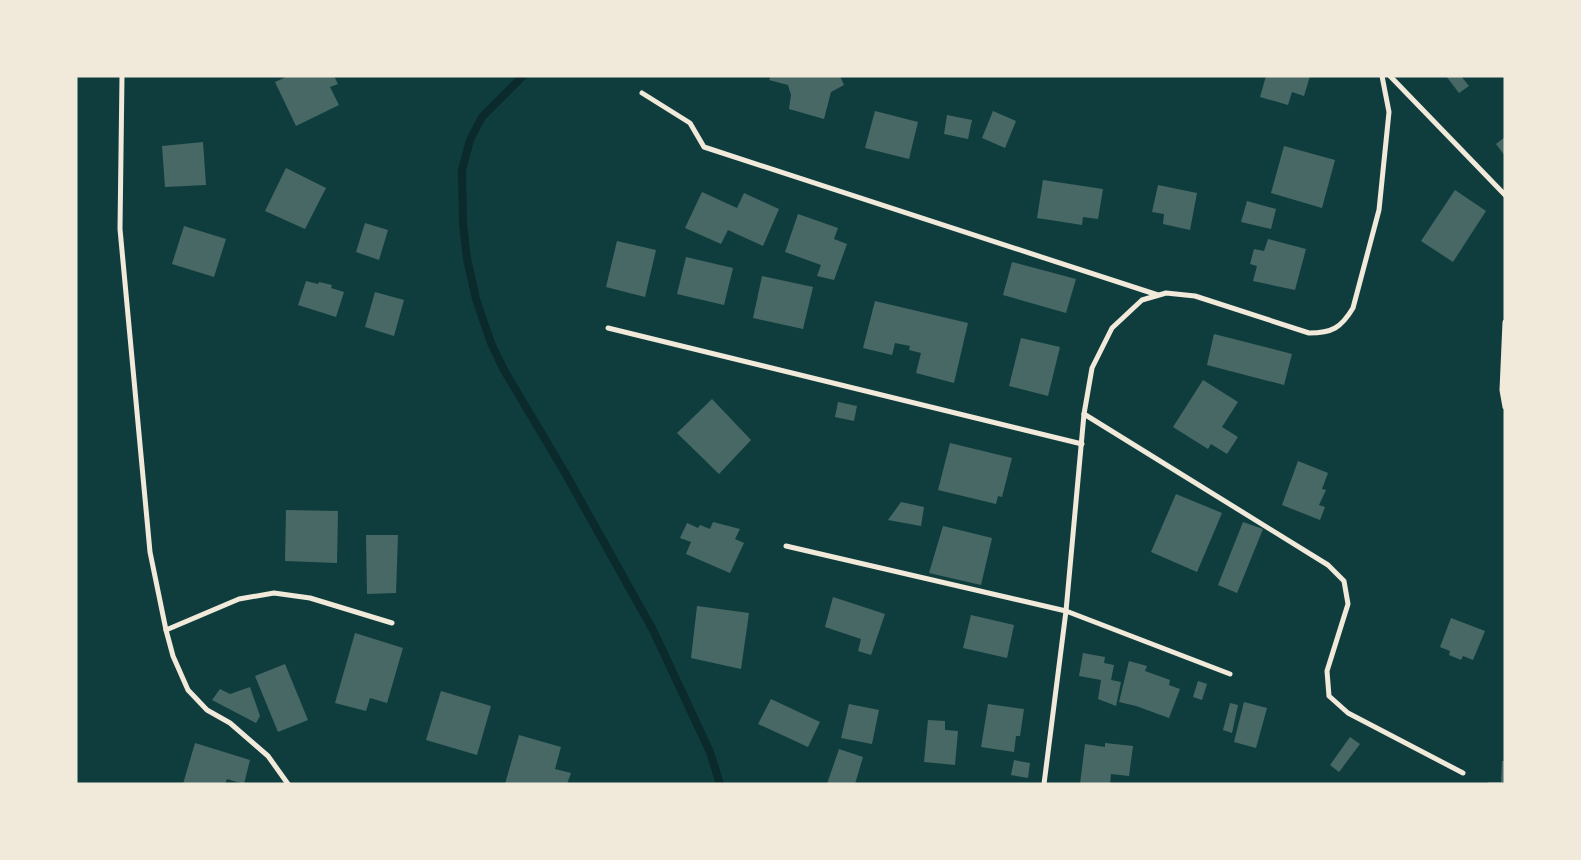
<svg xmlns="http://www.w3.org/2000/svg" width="1581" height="860" viewBox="0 0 1581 860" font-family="'Noto Sans',sans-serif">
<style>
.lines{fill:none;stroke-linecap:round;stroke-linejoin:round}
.stream{stroke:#0a2a2b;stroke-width:8}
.building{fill:#486865}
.minor{stroke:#f1e9da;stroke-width:5}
</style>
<rect width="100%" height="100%" fill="#0f3d3e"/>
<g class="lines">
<!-- stream -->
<path class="stream" d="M523 76 482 117 470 140 462 170 463 224 467 259 476 299 491 343 504 370 564 471 653 630 710 752 720 784"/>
</g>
<!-- building -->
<g class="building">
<path d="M288 76H334L338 84 330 87 339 105 296 126 275 82Z"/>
<path d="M771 76H840L844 85 831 92 824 119 789 109 791 95 788 85 769 80Z"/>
<path d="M1266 76H1310L1304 96 1292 92 1288 105 1260 97Z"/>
<path d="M1446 76H1461L1469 86 1459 93Z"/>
<path d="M875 111 918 122 909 159 865 148Z"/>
<path d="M993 111 1016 121 1005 148 982 138Z"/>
<path d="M947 115 972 120 968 139 944 134Z"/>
<path d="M1505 137V156L1496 144Z"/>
<path d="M203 142 206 185 165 187 162 146Z"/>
<path d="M1284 146 1335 160 1322 208 1271 193Z"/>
<path d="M286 168 326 188 305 229 265 211Z"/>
<path d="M1043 180 1103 189 1098 219 1083 217 1082 225 1037 218Z"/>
<path d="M1158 185 1197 193 1190 230 1163 224 1164 214 1152 212Z"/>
<path d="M1455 190 1486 211 1453 262 1421 241Z"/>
<path d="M702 192 737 208 744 193 779 209 763 246 728 230 721 244 685 228Z"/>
<path d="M1247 201 1276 209 1271 229 1241 222Z"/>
<path d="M798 214 838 228 834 239 847 244 834 280 817 276 821 265 785 252Z"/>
<path d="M365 223 388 230 379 260 356 252Z"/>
<path d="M184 226 226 239 214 277 172 264Z"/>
<path d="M1268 239 1306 249 1295 290 1253 281 1257 266 1250 264 1254 249 1264 251Z"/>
<path d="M617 241 656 250 645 297 606 287Z"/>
<path d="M686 257 733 268 724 305 677 294Z"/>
<path d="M1012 262 1076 279 1066 313 1003 295Z"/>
<path d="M762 276 813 287 803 329 753 318Z"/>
<path d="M306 281 318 284 319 282 332 285 331 288 344 292 336 317 298 305Z"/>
<path d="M375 292 404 300 394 336 365 327Z"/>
<path d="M875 301 968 323 954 383 916 373 921 353 909 350 910 346 895 343 892 355 863 348Z"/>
<path d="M1214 334 1292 354 1284 385 1207 365Z"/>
<path d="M1021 338 1060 347 1048 396 1009 386Z"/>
<path d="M1203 380 1238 402 1222 427 1238 437 1227 454 1211 444 1208 449 1173 427Z"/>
<path d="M712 399 751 440 719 474 677 433Z"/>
<path d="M838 402 857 406 854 421 835 417Z"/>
<path d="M950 443 1012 458 1002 497 998 496 996 504 938 490Z"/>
<path d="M1298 461 1328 473 1322 489 1326 490 1319 505 1325 507 1320 520 1282 505Z"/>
<path d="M1176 494 1222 513 1197 572 1151 552Z"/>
<path d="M901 502 924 507 921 526 888 520Z"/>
<path d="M286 510 338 511 337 563 285 561Z"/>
<path d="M713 522 740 529 735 539 744 543 730 573 686 554 691 542 680 538 687 523 698 528 700 525 710 529Z"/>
<path d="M1243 522 1263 529 1237 593 1218 585Z"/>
<path d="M943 526 992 538 981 585 929 573Z"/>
<path d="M366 535H398L396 593 367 594Z"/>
<path d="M833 597 885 614 871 655 858 651 861 639 825 627Z"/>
<path d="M697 606 749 613 741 669 691 658Z"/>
<path d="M971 615 1014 625 1007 658 963 648Z"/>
<path d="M1451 618 1485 631 1473 660 1463 656 1461 660 1449 655 1450 651 1440 647Z"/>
<path d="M355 633 403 648 387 703 370 698 366 711 335 703Z"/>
<path d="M1083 653 1105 657 1104 663 1114 665 1111 680 1121 682 1116 706 1098 699 1101 680 1079 676Z"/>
<path d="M1129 661 1147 666 1145 671 1170 680 1169 685 1180 689 1169 718 1136 706 1119 702Z"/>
<path d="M285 664 308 720 278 732 255 676Z"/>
<path d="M1198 681 1207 684 1202 700 1193 697Z"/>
<path d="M250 687 260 716 256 723 212 700 220 689 230 694Z"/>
<path d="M441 691 491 706 477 755 426 740Z"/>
<path d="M771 699 820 722 808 747 758 724Z"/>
<path d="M1244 702 1267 708 1256 748 1234 742Z"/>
<path d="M1230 703 1238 705 1232 733 1223 730Z"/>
<path d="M849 704 879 710 872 744 841 738Z"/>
<path d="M988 704 1024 709 1020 736H1016L1014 752 981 747Z"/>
<path d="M928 720 945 721V730L958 731 955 765 924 762Z"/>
<path d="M519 735 561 747 555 769 571 773 567 784H505Z"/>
<path d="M1350 737 1360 744 1339 772 1330 765Z"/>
<path d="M195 743 250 760 244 784 227 779 225 784H183Z"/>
<path d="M1105 743 1133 746 1129 776 1111 774 1110 784H1080L1085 744 1105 747Z"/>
<path d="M839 749 863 757 855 784H827Z"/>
<path d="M1014 760 1030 763 1028 778 1011 775Z"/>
<path d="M1502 761H1505V784H1488V782H1501Z"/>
</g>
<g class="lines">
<!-- minor -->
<g class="minor">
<path d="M122 76 120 229 150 552 166 630 173 656 188 690 207 710 230 723 268 756 288 784"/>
<path d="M1390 76 1505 195"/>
<path d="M642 93 690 123 704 147 1158 295"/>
<path d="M1505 322 1502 390 1505 407"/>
<path d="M608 328 1082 444"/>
<path d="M1084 414 1328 565 1344 581 1348 604 1327 671 1329 696 1348 713 1463 773"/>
<path d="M786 546 1066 611 1230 674"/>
<path d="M166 630 239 599 274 593 310 598 392 623"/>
<path d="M1044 784 1066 611 1084 414 1092 368 1112 328 1142 300 1166 293 1195 296 1309 333C1332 333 1341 328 1353 308L1379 210 1389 112 1382 76"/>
</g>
</g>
<!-- border -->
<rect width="1581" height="860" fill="none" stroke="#f1e9da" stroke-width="155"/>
</svg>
